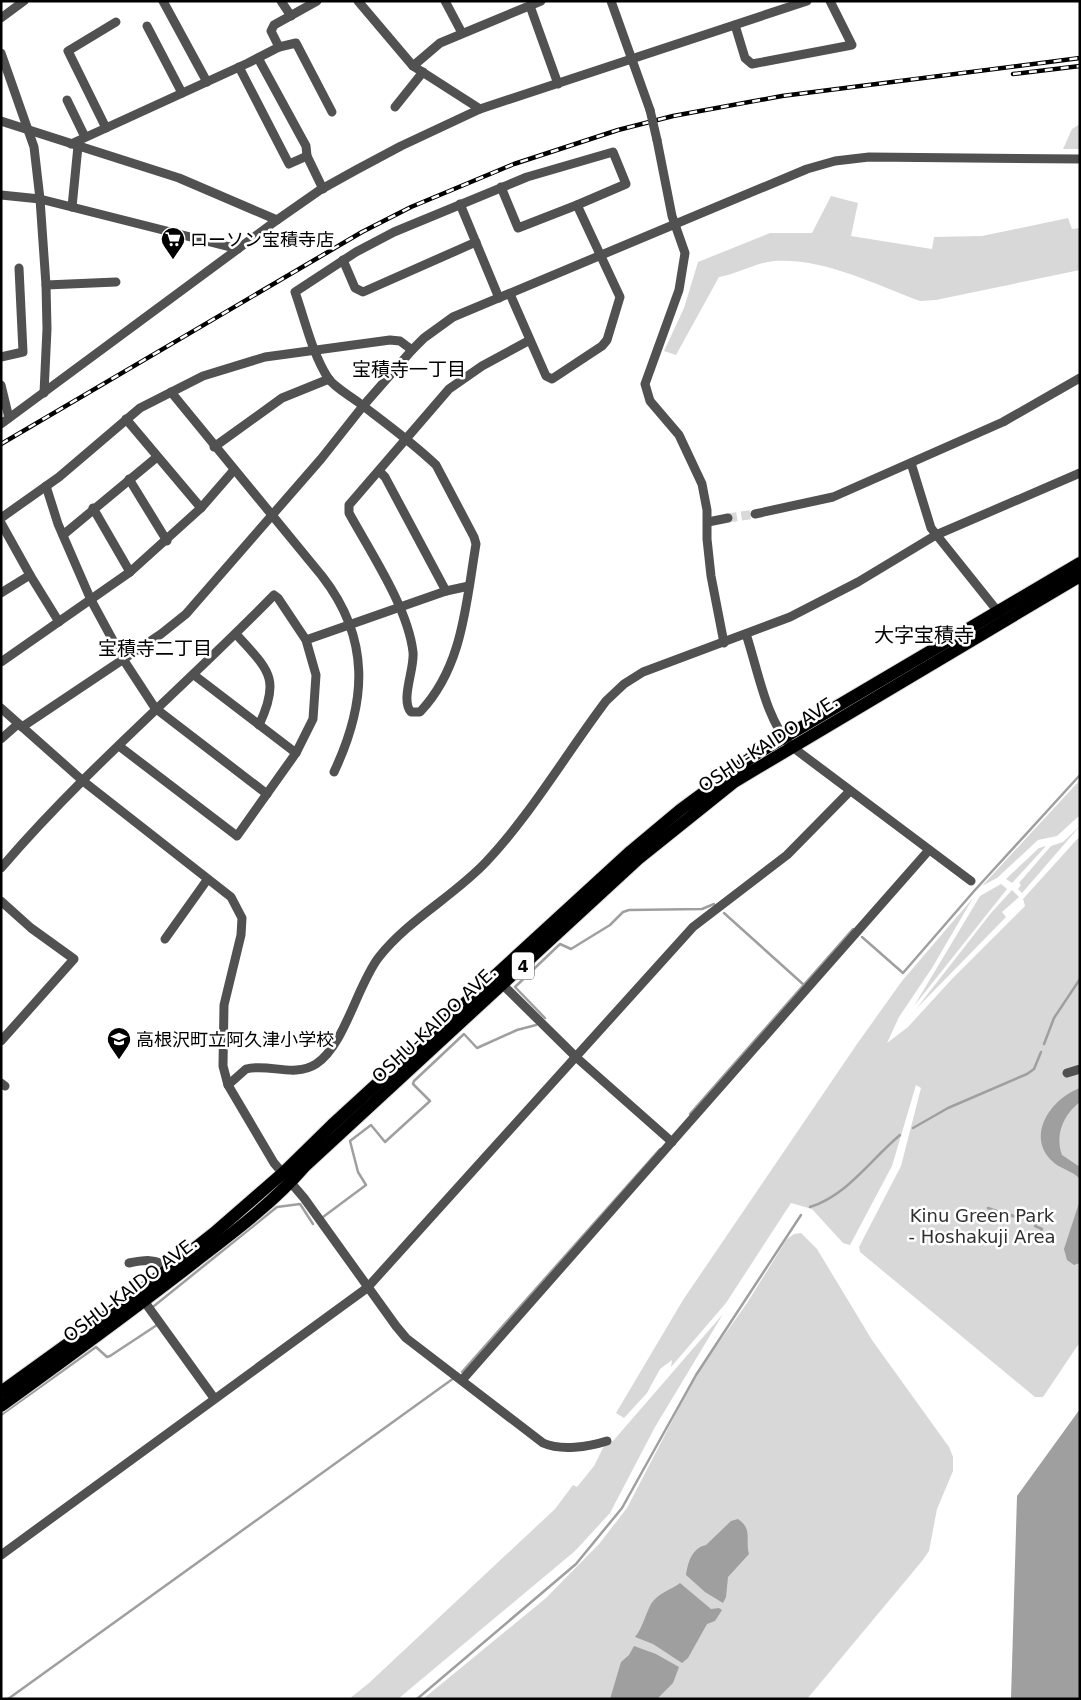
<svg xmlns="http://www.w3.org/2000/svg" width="1081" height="1700" viewBox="0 0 1081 1700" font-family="'DejaVu Sans','Noto Sans JP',sans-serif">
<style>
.green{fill:#d8d8d8}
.water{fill:#9f9f9f}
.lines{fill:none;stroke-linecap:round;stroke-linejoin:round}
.stream{stroke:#9f9f9f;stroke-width:2.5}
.minor-tunnel{stroke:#d9d9d9;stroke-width:9;stroke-dasharray:9 4.5;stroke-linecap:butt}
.highway-casing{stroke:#dbdbdb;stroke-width:14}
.minor{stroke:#515151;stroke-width:9}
.highway{stroke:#000;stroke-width:12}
.rail-casing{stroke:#000;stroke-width:4.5}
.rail{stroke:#fff;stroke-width:2.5;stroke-dasharray:8;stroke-linecap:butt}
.minor-bridge{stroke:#515151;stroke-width:9}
.labels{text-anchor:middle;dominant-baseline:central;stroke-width:5;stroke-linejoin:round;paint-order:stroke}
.shield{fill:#fff;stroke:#4c4c4c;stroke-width:1}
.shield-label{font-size:16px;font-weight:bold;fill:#000}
.poi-label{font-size:18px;fill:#000;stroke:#fff;text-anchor:start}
.street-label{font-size:18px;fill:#000;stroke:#fff}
.park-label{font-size:18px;fill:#2f2f2f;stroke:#fff}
.neighbourhood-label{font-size:19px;fill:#000;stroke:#fff}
.quarter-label{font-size:20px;fill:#000;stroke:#fff}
</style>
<rect width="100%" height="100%" fill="#fff"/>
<!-- green -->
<g class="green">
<path d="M1080 124V149H1063L1072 129Z"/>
<path d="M831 196 858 203 851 236 932 249 934 237 982 236 1068 218 1072 229 1080 228V270L936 300 920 301C874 284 824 258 774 261 755 263 738 274 719 277L676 355 664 351 684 308 698 262 770 233H812Z"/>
<path d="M1080 780V815L1057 836 1038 840 997 878 982 886Z"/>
<path d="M1080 826 1022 893 1018 889 1021 885 1019 883 1051 846 1063 842Z"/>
<path d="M1080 836V1342L1043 1397H1035L860 1252 859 1247 901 1166 921 1088 916 1085 892 1166 850 1245 843 1243 812 1209 791 1203 726 1303 671 1367 672 1360 660 1369 647 1393 624 1418 616 1413 683 1300 857 1044 902 981 973 898 932 968 899 1017 887 1043 908 1027 951 980 1025 906 1023 899Z"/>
<path d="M1046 846 1012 883 1006 879 1039 848Z"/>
<path d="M1001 884 1007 889 914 1006 980 896Z"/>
<path d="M1012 890 1019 897 1002 912 1006 917 916 1009 991 913Z"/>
<path d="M801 1233 817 1249 872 1340 949 1447 953 1457V1471L937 1509 929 1551 922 1561 807 1699H423L546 1598 599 1544 627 1508 696 1375 747 1303 787 1239 794 1234Z"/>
<path d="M723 1314 655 1427 610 1513 575 1551 398 1699H349L369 1683 555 1509 573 1485 577 1487 594 1466 604 1446 613 1441Z"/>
</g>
<!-- water -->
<g class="water">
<path d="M1080 1088V1102C1063 1115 1055 1135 1062 1155L1080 1167V1179C1072 1170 1059 1169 1051 1160 1026 1134 1052 1098 1080 1088Z"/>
<path d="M1080 1200V1263L1074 1265 1067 1260 1064 1249Z"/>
<path d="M1080 1409V1699H1011L1017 1496Z"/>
<path d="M738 1519C753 1529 745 1540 749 1554L728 1577 726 1597 723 1603 705 1592 686 1575C688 1562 692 1548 706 1545L731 1521Z"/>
<path d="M680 1583 711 1609 719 1608 722 1610 715 1621 707 1624 688 1658 682 1663 653 1644 635 1637C643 1627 645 1615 651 1604 658 1593 671 1590 680 1583Z"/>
<path d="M634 1646 656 1654 679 1667 673 1683 657 1699H610L621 1662 629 1655Z"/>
</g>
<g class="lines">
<!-- stream -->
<g class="stream">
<path d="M724 913 804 985"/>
<path d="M862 937 903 973 975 890 1080 775"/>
<path d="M545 1018 515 987 560 944 571 949 610 925 623 912 629 910 702 909 714 904"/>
<path d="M1044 1044 1054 1018 1080 979"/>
<path d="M690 1114 853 929"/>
<path d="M913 1128 948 1108 1027 1074 1034 1069 1041 1052"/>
<path d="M810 1207C848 1195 871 1159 900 1135"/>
<path d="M988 1208 1005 1214 1004 1216 1009 1219 1011 1215 1018 1218 1020 1213 1026 1219 1029 1214 1032 1215 1029 1220 1038 1221 1035 1226 1042 1229 1040 1233 1043 1234"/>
<path d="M323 1217 366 1185 358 1172 350 1141 371 1125 385 1142 430 1101 413 1084 414 1081 464 1034 477 1048 517 1030 536 1025"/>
<path d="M154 1306 277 1207 300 1204 313 1224"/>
<path d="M462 1372 660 1149"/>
<path d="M1 1415 96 1347 107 1357 110 1356 157 1325"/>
<path d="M8 1699 454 1378"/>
<path d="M417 1699 576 1564 622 1508 696 1375 801 1215"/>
</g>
<!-- minor-tunnel -->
<path class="minor-tunnel" d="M728 518 755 514"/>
<!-- highway casing -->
<g class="highway-casing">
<g id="highway">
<path d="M1 1392 138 1293 214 1233 283 1173 332 1125 631 851 680 810 756 754 1080 563"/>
<path d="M1 1406C67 1358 132 1311 196 1261 234 1232 274 1202 305 1166L638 859 734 782 1080 576"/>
</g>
</g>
<!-- minor -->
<g class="minor">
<path d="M163 1 207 82"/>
<path d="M281 1 291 16"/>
<path d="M358 1 413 66 480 109"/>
<path d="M445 1 462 33"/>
<path d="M611 1 650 110"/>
<path d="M530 6 558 84"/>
<path d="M1 18 24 1"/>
<path d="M735 25 745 58 752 64 852 45 830 1"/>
<path d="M147 26 182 93"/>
<path d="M279 47 296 43 332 112"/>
<path d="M1 53 34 147 40 199 46 285 47 329 44 393"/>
<path d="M258 58 306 146 307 156 323 189"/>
<path d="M413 66 440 43 541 1"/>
<path d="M239 67 289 164 307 156"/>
<path d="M67 100 85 137"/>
<path d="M395 107 423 72"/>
<path d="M1 121 179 178 277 220"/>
<path d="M106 128 68 51 116 22"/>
<path d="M657 140 672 216 685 253 679 290 645 384 650 401 679 435 702 484 707 510V539L711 576 724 643"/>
<path d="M71 144 248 63 279 47 271 31 274 25 317 1"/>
<path d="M501 187 518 228 577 205"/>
<path d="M1 195 40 199 238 249"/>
<path d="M460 204 499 298"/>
<path d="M72 207 78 146"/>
<path d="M343 260 355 288 363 292 476 242"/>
<path d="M46 285 116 282"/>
<path d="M510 294 546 376 552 379 602 346 607 340 620 297 577 205 626 184 613 152 527 177 394 232 356 252 295 292C305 320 312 353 328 378 334 387 349 395 358 402 384 422 412 442 436 465L474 537 476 544C466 603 463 667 420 712H411C400 700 415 668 413 652 408 608 371 553 349 513V505L449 389 482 366 530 340"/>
<path d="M1 357 23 352 19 268"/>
<path d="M1 385 9 418"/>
<path d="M171 392 322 576C371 639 367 702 334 772"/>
<path d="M1 424 277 220 320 190 356 170 401 146 480 109 807 1"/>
<path d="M214 447 282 398 329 379"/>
<path d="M911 463 931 528 999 613"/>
<path d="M379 471 385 477 446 591"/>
<path d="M129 479 167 541"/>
<path d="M46 486 58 524 91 600 123 659 155 708 267 794"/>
<path d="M93 508 130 572"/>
<path d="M201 508 234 470"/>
<path d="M755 514 833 497 1003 422 1080 378"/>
<path d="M1 518 59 477 140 408 203 376 265 357 390 340 400 341 412 350 424 338 453 317 807 169 835 161 869 157 1080 159"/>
<path d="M708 522 728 518"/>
<path d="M1 523 30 575"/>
<path d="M63 535 157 457"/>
<path d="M1 593 30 575 59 622"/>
<path d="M236 634C267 669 282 677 259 725"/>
<path d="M746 634C758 670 766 720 791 746L971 881"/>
<path d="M306 640 446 591 469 586"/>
<path d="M1 662 130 572 201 508 126 419"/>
<path d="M194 675 296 753"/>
<path d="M1 708 83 781 231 897 242 918 241 935 224 1005 223 1066 228 1085 274 1163 304 1198 396 1326 406 1338 543 1443C561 1451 588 1447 607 1441"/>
<path d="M22 727 161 634 186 614 321 459 363 406 412 350"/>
<path d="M1 739 18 724"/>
<path d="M1 868C85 770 184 687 274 595L278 598 306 640 316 675 313 719 296 753 237 836 119 746"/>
<path d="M1 901 31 928 74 959 1 1041"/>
<path d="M165 939 207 880"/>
<path d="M503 985 577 1058 672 1142"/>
<path d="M1067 1073 1080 1069"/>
<path d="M1 1083 5 1086"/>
<path d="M228 1085 246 1069C269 1063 294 1078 316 1064 345 1045 357 985 379 957 408 920 454 896 486 862 532 813 566 754 606 701L624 684 643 672 790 617 858 582 936 535 1080 473"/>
<path d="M129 1263C144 1260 156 1258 169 1268"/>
<path d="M144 1301 214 1398"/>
<path d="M463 1379 929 850"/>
<path d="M1 1555 367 1288 693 927 787 855 850 791"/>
</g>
<!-- highway -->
<use href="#highway" class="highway"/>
<!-- rail casing -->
<g class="rail-casing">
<g id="rail">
<path d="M1013 74 1080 66"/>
<path d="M1 444 362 232 411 207 514 164 618 130 673 116 782 96 1080 58"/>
</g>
</g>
<!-- rail -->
<use href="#rail" class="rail"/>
<!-- minor-bridge -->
<path class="minor-bridge" d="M650 110 657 140"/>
</g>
<!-- icons -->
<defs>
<g id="supermarket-pin" transform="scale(1.25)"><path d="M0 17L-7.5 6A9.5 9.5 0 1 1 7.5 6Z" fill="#000" stroke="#fff"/><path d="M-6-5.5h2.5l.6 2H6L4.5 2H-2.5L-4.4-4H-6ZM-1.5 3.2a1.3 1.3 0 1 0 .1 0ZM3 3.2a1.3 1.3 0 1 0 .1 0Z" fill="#fff"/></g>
<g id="school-pin" transform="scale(1.25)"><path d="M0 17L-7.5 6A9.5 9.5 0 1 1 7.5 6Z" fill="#000" stroke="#fff"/><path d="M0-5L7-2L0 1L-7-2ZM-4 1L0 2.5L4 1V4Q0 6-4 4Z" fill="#fff"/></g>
</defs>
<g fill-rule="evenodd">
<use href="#supermarket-pin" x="173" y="239"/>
<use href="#school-pin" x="119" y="1039"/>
</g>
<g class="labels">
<!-- shield labels -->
<rect class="shield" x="512" y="952.5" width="22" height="27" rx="4"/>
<g class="shield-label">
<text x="523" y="966">4</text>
</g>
<!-- poi labels -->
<g class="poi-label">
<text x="190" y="239">ローソン宝積寺店</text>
<text x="136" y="1039">高根沢町立阿久津小学校</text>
</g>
<!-- street labels -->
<g class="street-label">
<text transform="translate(768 743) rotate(-33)">OSHU-KAIDO AVE.</text>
<text transform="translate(434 1024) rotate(-43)">OSHU-KAIDO AVE.</text>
<text transform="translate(130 1289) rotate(-37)">OSHU-KAIDO AVE.</text>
</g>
<!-- park labels -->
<g class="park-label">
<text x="982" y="1215">Kinu Green Park<tspan x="982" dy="21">- Hoshakuji Area</tspan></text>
</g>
<!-- neighbourhood labels -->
<g class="neighbourhood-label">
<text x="409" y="369">宝積寺一丁目</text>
<text x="155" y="648">宝積寺二丁目</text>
</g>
<!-- quarter labels -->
<g class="quarter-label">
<text x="924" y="635">大字宝積寺</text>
</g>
</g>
<!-- border -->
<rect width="1081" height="1700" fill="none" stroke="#000000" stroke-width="5"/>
</svg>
